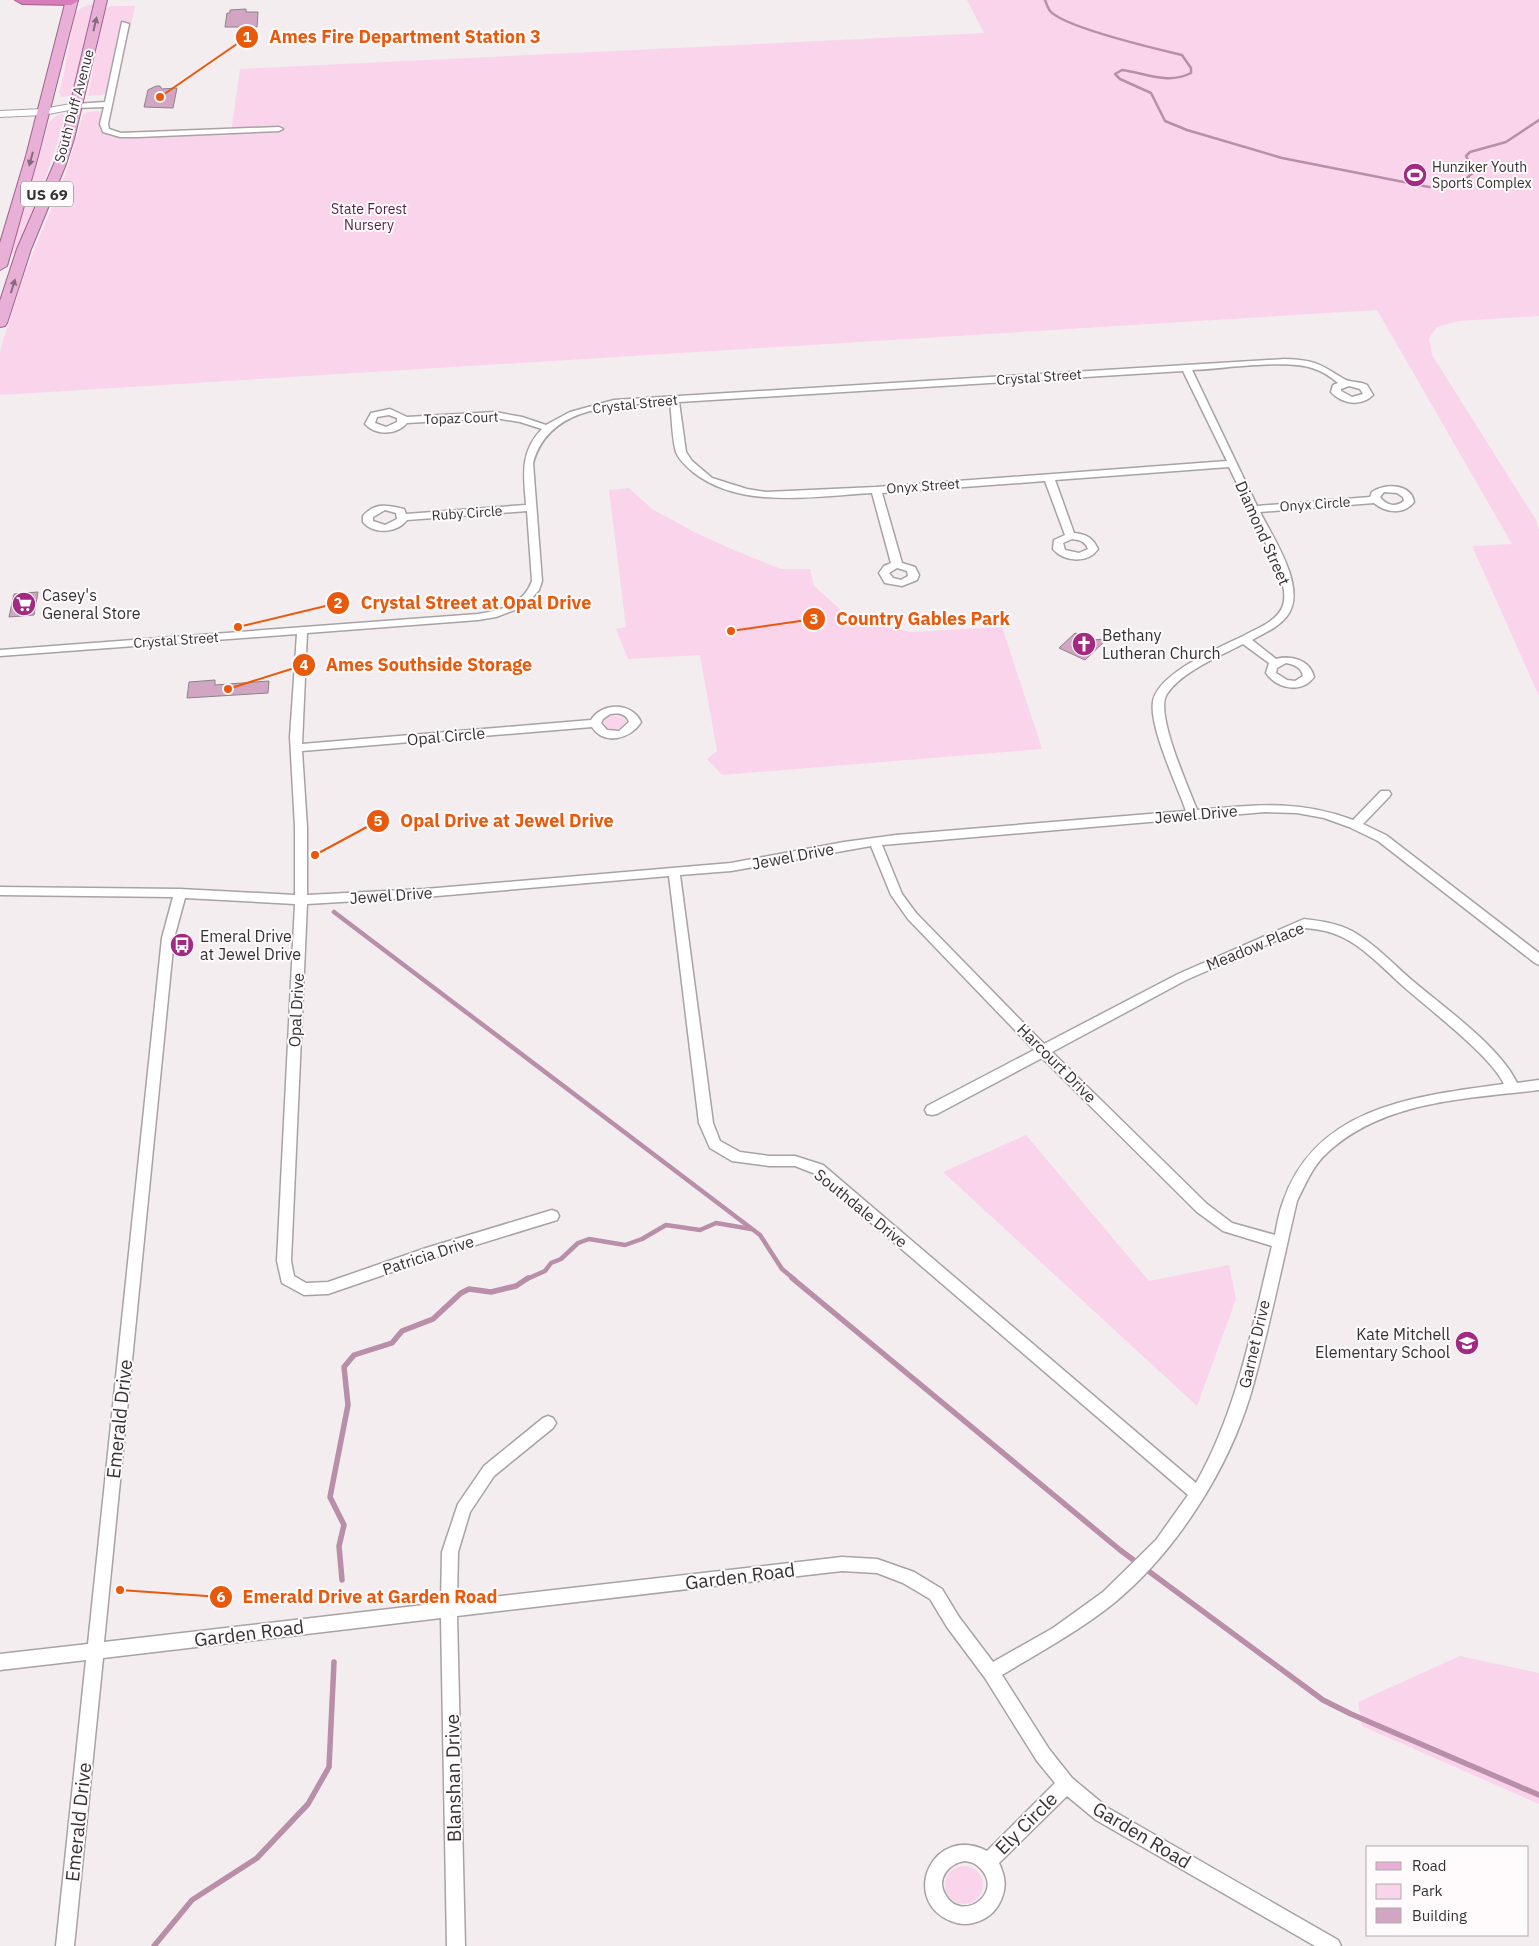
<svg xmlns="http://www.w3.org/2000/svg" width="1539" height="1946" viewBox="0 0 1539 1946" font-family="'IBM Plex Sans',sans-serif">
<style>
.green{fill:#f9d4eb}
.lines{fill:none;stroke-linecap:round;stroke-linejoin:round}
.stream-far2{stroke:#b98ea9;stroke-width:2.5}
.stream-far1{stroke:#b98ea9;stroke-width:4.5}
.stream{stroke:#b98ea9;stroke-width:5.5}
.building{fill:#d2a6c2;stroke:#898487}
.minor-casing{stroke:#a8a2a5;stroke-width:3}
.secondary-casing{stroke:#a8a2a5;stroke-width:2}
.primary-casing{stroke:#9f628b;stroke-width:2}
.motorway-casing{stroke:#9f628b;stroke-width:2}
.minor{fill:#fff;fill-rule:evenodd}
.secondary{fill:#fff;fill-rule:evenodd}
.primary{fill:#e8b0d6;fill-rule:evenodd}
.motorway{fill:#d87cba;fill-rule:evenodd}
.oneway{fill:#856b7c}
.labels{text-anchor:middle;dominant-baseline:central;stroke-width:4;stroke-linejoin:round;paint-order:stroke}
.far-street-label{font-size:14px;fill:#343233;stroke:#fffbfd}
.far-poi-label{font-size:14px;fill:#343233;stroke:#fffbfd;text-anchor:start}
.far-park-label{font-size:14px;fill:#531e44;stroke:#fffbfd}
.shield{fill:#fffbfd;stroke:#716e70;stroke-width:1}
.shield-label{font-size:15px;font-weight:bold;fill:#343233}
.street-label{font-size:16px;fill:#343233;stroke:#fffbfd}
.poi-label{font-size:16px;fill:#343233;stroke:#fffbfd;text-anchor:start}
.near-street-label{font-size:19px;fill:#343233;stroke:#fffbfd}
.leader{fill:none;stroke:#e8590c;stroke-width:2}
.callout-dot{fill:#e8590c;stroke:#fffbfd;stroke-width:2}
.mark-label{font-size:15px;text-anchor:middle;font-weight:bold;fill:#fff}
.callout-label{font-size:18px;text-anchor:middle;font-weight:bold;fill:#e8590c;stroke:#fffbfd;stroke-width:4;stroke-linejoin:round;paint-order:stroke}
</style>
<rect width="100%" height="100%" fill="#f3edf0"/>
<!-- green -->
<g class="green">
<path d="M967 0H1539V316L1458 321 1437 327 1429 338 1432 355 1536 520 1539 530V696L1472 546 1512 544 1377 310 0 395V352L3 341 25 272 66 173 83 115 87 112 101 111 99 128 101 132 113 136 231 133 240 69 984 33Z"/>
<path d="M93 4 73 90 70 96 61 97 59 93C67 67 69 39 76 12L83 7Z"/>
<path d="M113 5V6H135L129 33H127L128 23 120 24 106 92 102 95 88 96 104 9Z"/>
<path d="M63 114 65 116C52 163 35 208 15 253L10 254 49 122 58 115Z"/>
<path d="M629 488 652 509 696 533 736 551 781 569H810L814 586 853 621 911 632 1002 627 1042 749 722 775 707 759 717 751 700 655 628 659 616 629 626 627 609 490Z"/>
<path d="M609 715 623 717 626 721 625 726 614 730 607 728 603 721Z"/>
<path d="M1026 1135 1149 1281 1229 1265 1236 1299 1197 1406 943 1172Z"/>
<path d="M1460 1656 1539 1673V1804L1362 1726 1358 1702Z"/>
<circle cx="964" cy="1885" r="19"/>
</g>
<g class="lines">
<!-- stream-far2 -->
<path class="stream-far2" d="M1045 0C1046 3 1048 8 1050 11 1065 28 1157 49 1182 55L1191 68V73C1168 85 1146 73 1122 70L1115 74 1120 79 1151 93 1165 121 1187 130 1282 158 1429 187 1457 186 1474 172 1466 156 1470 152 1506 142 1539 120"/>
<!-- stream-far1 -->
<g class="stream-far1">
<path d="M334 912 760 1235 782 1269 794 1279"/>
<path d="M527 1279 545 1271 551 1263 561 1259 578 1243 589 1239 625 1245 642 1239 666 1225 700 1230 716 1223 751 1229"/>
</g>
<!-- stream -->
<g class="stream">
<path d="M792 1278 1120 1550 1323 1700 1351 1714 1539 1795"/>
<path d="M342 1580 339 1546 344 1525 330 1497 348 1405 344 1367 354 1355 392 1343 402 1331 433 1319 461 1293 469 1289 491 1292 516 1286 528 1278"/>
<path d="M154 1946 192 1900 257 1858 308 1804 329 1767 334 1662"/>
</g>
</g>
<!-- building -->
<g class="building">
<path d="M246 9V12H258L257 27H225L227 13H230V10Z"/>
<path d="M156 86H160L162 89 177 88 173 108 144 107 148 90Z"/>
<path d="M38 592 34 615 9 617 14 594Z"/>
<path d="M1075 633 1091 640 1107 639 1085 660 1059 648Z"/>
<path d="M215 680V685L269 681 268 693 187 698 189 682Z"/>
</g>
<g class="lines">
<!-- minor casing -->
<g class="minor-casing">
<g id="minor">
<path d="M122 22 129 24 108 124 109 129 121 133 279 127 283 129 279 131 138 137H120L103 132 100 124 104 107 76 108 72 106 76 104 105 102Z"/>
<path d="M1285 359C1315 360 1320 364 1344 379 1350 383 1360 381 1367 385L1373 395C1361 407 1342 404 1331 392L1333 385 1338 383C1330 376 1322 371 1312 368 1284 359 1223 369 1192 370L1257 506 1370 497 1372 492C1384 483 1411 483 1414 502 1404 515 1386 513 1374 503L1260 512C1273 538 1308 589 1287 616 1278 628 1264 633 1252 640L1276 659C1292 655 1310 660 1314 677 1302 694 1277 689 1266 673L1269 663 1243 644C1220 656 1181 672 1167 694 1154 713 1189 788 1197 810 1253 805 1299 799 1353 820L1381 791H1389L1391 794 1389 797 1363 824 1386 835 1539 953V965L1535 963 1378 841 1349 827 1324 818 1297 813 1265 812 882 845 902 894 916 913 1044 1044 1178 974 1304 919C1320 921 1337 923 1352 931 1375 944 1394 965 1414 982 1445 1008 1500 1047 1517 1083L1539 1080V1090C1467 1099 1384 1100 1327 1153 1313 1165 1305 1185 1297 1201 1282 1265 1269 1330 1251 1393 1228 1470 1176 1552 1114 1603 1079 1631 1040 1652 1002 1675L1049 1749 1072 1778 1108 1808 1338 1940 1341 1946H1315L1096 1820 1067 1796 999 1863C1005 1876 1007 1886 1001 1900 996 1912 986 1920 973 1923 965 1925 958 1924 951 1921 899 1900 933 1823 987 1851L1055 1783 1037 1761 985 1678 947 1627 930 1599 903 1583 877 1573 842 1571 457 1616 465 1946H447L441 1618 103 1658 74 1946H56L86 1660 0 1670V1654L88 1644 162 938 173 897 0 895V887L180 889 295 895V827L290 737 297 634 0 656V650L478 614C502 610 523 605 532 581L527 511 407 520C397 533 374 535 363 522V516C375 502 387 505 404 509L406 514 526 505C524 477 519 452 542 429L520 422 495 418 407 423C397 435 376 436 365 424L371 413 390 409 407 417 495 412 522 417 546 425 570 412 614 400ZM1183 371 1227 461 876 487 766 492 747 489 712 478 692 461 686 452 679 402ZM1349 386 1360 389 1363 394 1352 397 1341 391V389ZM670 402C672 417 672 439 676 452 679 460 687 467 693 472 740 510 816 496 872 493L891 563 884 566 879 573 885 583 902 586 917 580 919 575 915 567 902 563 882 493 1045 481 1065 535 1054 540 1053 549C1064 562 1088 564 1098 549 1093 538 1086 534 1074 533L1055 480 1229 467 1279 571C1283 583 1287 597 1282 608 1275 622 1258 628 1245 635 1221 647 1157 673 1153 702 1149 727 1177 785 1186 811L896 835 844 842 731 863 425 889 307 895V827L302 751 592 727C604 746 631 739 641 722 632 702 602 702 591 720L302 744 307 633 478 620 496 617 525 606 539 590 542 581 533 463C550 403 618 406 670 402ZM389 415 397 418V422L386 427 375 423 377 417ZM1384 492 1397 493 1403 497 1404 501C1395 508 1386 505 1380 497ZM385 510 396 513 397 519 385 525 373 521V517ZM1072 539C1080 540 1085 541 1088 549L1079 553 1065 550 1063 543ZM897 568 907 571 908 576 901 580 893 578 889 573ZM1286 663C1295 665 1301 667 1303 676L1295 681 1287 680 1276 673 1277 668ZM610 714C618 713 626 713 629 722L619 731 607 730 601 723 603 719ZM871 846 891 895 908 919 1034 1050 927 1106 925 1110 927 1114 932 1115 937 1114 1042 1058 1197 1212 1223 1231 1272 1246C1252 1327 1238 1409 1196 1483L823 1165 795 1156H769L740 1152 720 1141 713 1123 680 875 731 871ZM669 876 699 1123 710 1148 732 1161 769 1166H795L813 1173 1188 1495 1156 1540 1103 1592 1053 1628 993 1662 959 1617 942 1589 914 1572 877 1559 842 1557 457 1601 458 1552 470 1512 494 1476 553 1428 556 1423 553 1418 548 1416 543 1418 484 1466 458 1504 442 1552 441 1603 104 1642 174 938 185 898 295 904 277 1261 282 1283 304 1295 328 1294 427 1260 557 1220 559 1216 557 1212 552 1210 426 1248 328 1282 306 1283 294 1276 291 1261 307 904 425 897ZM1305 928C1318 929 1330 931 1342 937 1365 948 1385 970 1404 987 1430 1010 1491 1056 1504 1084 1418 1096 1316 1105 1283 1202 1279 1212 1277 1224 1275 1235L1232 1223 1207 1204 1052 1052 1186 980ZM965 1861C973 1862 976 1864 981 1869 1004 1894 961 1924 945 1894 936 1879 949 1863 965 1861Z"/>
</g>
</g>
<!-- secondary casing -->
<g class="secondary-casing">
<path id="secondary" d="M76 103 81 106 80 108 43 115 0 117V111L43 109Z"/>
</g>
<!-- primary casing -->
<g class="primary-casing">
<g id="primary">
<path d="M66 0H78L38 156 7 266 0 270V243L26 156Z"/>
<path d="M95 0H107L74 139 66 164 31 249 7 323 5 326 0 327V301L17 249 54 164 62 139Z"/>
</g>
</g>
<!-- motorway casing -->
<g class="motorway-casing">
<path id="motorway" d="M15 0H77L78 1 71 5 22 4Z"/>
</g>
<!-- minor -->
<use href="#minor" class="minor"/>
<!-- secondary -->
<use href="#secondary" class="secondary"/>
<!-- primary -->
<use href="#primary" class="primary"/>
<!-- motorway -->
<use href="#motorway" class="motorway"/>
</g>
<!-- one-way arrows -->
<defs><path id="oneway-solid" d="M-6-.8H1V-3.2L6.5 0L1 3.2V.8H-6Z" transform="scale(1.25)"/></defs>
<g class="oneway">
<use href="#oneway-solid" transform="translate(95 24) rotate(-77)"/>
<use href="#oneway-solid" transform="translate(31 159) rotate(105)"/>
<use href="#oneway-solid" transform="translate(13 286) rotate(-73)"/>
</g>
<!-- icons -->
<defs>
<g id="stadium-disc" transform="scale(1.25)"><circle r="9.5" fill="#a22a82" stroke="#fffbfd"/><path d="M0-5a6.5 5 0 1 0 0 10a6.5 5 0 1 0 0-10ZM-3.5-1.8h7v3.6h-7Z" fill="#fff"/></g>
<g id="supermarket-disc" transform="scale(1.25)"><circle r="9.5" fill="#a22a82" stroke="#fffbfd"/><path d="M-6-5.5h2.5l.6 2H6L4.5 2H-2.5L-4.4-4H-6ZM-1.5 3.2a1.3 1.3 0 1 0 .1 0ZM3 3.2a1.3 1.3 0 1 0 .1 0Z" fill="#fff"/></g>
<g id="church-disc" transform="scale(1.25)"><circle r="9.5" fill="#a22a82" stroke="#fffbfd"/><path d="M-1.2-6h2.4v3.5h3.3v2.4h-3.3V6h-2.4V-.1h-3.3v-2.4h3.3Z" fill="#fff"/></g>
<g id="bus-disc" transform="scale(1.25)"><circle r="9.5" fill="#a22a82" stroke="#fffbfd"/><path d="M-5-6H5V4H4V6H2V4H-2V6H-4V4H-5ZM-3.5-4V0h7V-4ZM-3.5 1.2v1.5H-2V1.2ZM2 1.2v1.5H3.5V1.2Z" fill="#fff"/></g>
<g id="school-disc" transform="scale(1.25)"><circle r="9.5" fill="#a22a82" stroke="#fffbfd"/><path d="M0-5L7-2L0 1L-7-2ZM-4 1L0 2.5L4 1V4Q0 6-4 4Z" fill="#fff"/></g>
</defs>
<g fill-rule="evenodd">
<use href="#stadium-disc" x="1415" y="175"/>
<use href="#supermarket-disc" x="24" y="604"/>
<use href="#church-disc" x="1084" y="644"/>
<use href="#bus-disc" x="182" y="945"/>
<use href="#school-disc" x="1467" y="1343"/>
</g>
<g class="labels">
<!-- far-street labels -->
<g class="far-street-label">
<text transform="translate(74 106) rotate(-75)">South Duff Avenue</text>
<text transform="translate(1039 377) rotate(-4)">Crystal Street</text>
<text transform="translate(635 404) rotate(-6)">Crystal Street</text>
<text transform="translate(461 418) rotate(-2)">Topaz Court</text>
<text transform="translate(923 486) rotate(-4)">Onyx Street</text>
<text transform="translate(1315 504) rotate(-4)">Onyx Circle</text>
<text transform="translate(467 513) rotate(-4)">Ruby Circle</text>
<text transform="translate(176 640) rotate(-4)">Crystal Street</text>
</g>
<!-- far-poi labels -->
<g class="far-poi-label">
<text x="1432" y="167">Hunziker Youth<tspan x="1432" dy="16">Sports Complex</tspan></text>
</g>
<!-- far-park labels -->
<g class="far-park-label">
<text x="369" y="209">State Forest<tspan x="369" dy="16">Nursery</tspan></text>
</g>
<!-- shield labels -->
<rect class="shield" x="21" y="181.5" width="52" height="25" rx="4"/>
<g class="shield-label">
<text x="47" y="194">US 69</text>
</g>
<!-- street labels -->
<g class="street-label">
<text transform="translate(1263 533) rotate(66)">Diamond Street</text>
<text transform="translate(446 736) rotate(-5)">Opal Circle</text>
<text transform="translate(1196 814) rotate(-5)">Jewel Drive</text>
<text transform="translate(793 856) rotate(-11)">Jewel Drive</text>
<text transform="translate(391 895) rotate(-4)">Jewel Drive</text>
<text transform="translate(1255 946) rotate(-22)">Meadow Place</text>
<text transform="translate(296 1010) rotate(-87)">Opal Drive</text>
<text transform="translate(1057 1063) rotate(45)">Harcourt Drive</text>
<text transform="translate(861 1208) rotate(39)">Southdale Drive</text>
<text transform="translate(428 1255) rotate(-18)">Patricia Drive</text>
<text transform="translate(1254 1344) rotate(-77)">Garnet Drive</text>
</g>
<!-- poi labels -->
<g class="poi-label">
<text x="42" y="595">Casey's<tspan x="42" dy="18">General Store</tspan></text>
<text x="1102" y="635">Bethany<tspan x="1102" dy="18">Lutheran Church</tspan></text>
<text x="200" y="936">Emeral Drive<tspan x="200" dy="18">at Jewel Drive</tspan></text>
<text x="1450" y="1334" text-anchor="end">Kate Mitchell<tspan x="1450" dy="18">Elementary School</tspan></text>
</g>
<!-- near-street labels -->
<g class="near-street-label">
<text transform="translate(119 1419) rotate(-84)">Emerald Drive</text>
<text transform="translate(740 1576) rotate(-7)">Garden Road</text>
<text transform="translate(249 1633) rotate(-7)">Garden Road</text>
<text transform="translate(453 1778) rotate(-91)">Blanshan Drive</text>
<text transform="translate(78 1822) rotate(-84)">Emerald Drive</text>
<text transform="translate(1026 1823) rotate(-45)">Ely Circle</text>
<text transform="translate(1142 1835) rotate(31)">Garden Road</text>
</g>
</g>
<!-- callouts -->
<path class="leader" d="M160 97L247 37M238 627L338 603M731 631L814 619M228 689L304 665M315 855L378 821M120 1590L221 1597"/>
<g class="callout-dot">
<circle cx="160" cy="97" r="5"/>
<circle cx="238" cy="627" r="5"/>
<circle cx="731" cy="631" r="5"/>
<circle cx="228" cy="689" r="5"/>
<circle cx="315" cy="855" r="5"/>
<circle cx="120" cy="1590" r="5"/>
<circle cx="247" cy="37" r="12"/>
<circle cx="338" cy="603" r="12"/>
<circle cx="814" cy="619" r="12"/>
<circle cx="304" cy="665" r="12"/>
<circle cx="378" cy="821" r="12"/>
<circle cx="221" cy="1597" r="12"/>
</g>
<g class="mark-label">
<text x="247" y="42">1</text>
<text x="338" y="608">2</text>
<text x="814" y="624">3</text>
<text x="304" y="670">4</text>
<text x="378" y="826">5</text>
<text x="221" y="1602">6</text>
</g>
<g class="callout-label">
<text x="405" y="43">Ames Fire Department Station 3</text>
<text x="476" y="609">Crystal Street at Opal Drive</text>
<text x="923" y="625">Country Gables Park</text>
<text x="429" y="671">Ames Southside Storage</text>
<text x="507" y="827">Opal Drive at Jewel Drive</text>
<text x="370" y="1603">Emerald Drive at Garden Road</text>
</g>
<!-- legend -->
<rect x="1366" y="1846" width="162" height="90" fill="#fffbfd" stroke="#aeabac"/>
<rect x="1376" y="1862" width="25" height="8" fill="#e8b0d6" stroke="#aeabac"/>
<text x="1412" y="1871" font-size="15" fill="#343233">Road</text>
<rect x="1376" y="1884" width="25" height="15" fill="#f9d4eb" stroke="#aeabac"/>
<text x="1412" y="1896" font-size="15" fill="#343233">Park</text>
<rect x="1376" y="1908" width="25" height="15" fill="#d2a6c2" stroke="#aeabac"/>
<text x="1412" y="1921" font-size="15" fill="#343233">Building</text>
</svg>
